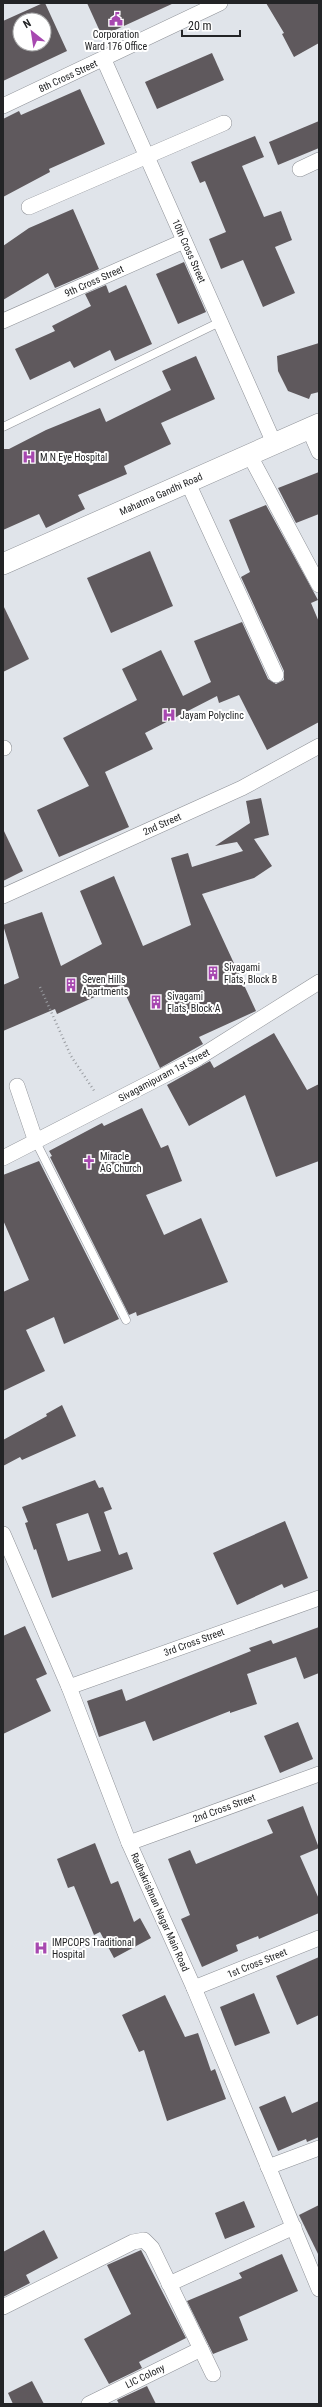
<svg xmlns="http://www.w3.org/2000/svg" width="322" height="2407" viewBox="0 0 322 2407" font-family="'Roboto Condensed',sans-serif">
<style>
.building{fill:#5f595d;fill-rule:evenodd}
.lines{fill:none;stroke-linecap:round;stroke-linejoin:round}
.lane-casing{stroke:#8e9197;stroke-width:9}
.street-casing{stroke:#8e9197;stroke-width:16}
.secondary-casing{stroke:#8e9197;stroke-width:22}
.path{stroke:#9a9da2;stroke-width:2.5;stroke-dasharray:1 3;stroke-linecap:butt}
.lane{stroke:#fff;stroke-width:8}
.street{stroke:#fff;stroke-width:15}
.secondary{stroke:#fff;stroke-width:21}
.labels{text-anchor:middle;dominant-baseline:central;stroke-width:4;stroke-linejoin:round;paint-order:stroke}
.poi-label{font-size:10px;fill:#232426;stroke:#fff;text-anchor:start}
.street-label{font-size:10px;fill:#232426;stroke:#fff}
</style>
<rect width="100%" height="100%" fill="#e0e4ea"/>
<!-- building -->
<g class="building">
<path d="M43 3H45L67 51 3 81V21ZM20 20H44V44H20Z"/>
<path d="M87 3H174L102 36Z"/>
<path d="M266 3H319V43L294 57 282 34 284 33Z"/>
<path d="M212 53 224 80 157 109 145 82Z"/>
<path d="M80 89 105 144 49 169 50 172 3 197V119L19 111 21 115Z"/>
<path d="M319 121V148L278 165 269 142Z"/>
<path d="M255 136 264 157 242 166 264 217 281 211 292 240 275 247 295 293 263 307 243 260 221 269 209 239 226 232 205 181 200 183 191 162Z"/>
<path d="M73 209 99 269 55 288 48 273 3 300V246L29 228Z"/>
<path d="M184 262 206 312 178 324 156 274Z"/>
<path d="M106 285 109 293 126 285 152 344 115 361 110 350 74 368 70 361 30 380 15 349 55 331 52 326 91 306 85 294Z"/>
<path d="M319 343V392L311 394 309 399 288 391 278 371 277 356Z"/>
<path d="M196 356 215 399 161 423 171 444 124 466 127 474 78 495 85 509 46 528 39 514 3 530V449H9L46 430 100 408 106 422 171 390 162 371Z"/>
<path d="M319 472V514L296 523 278 488Z"/>
<path d="M266 505 318 600 311 603 319 622V722L267 750 239 695 219 703 217 696 145 733 153 749 105 772 129 827 59 857 37 810 89 786 63 738 137 700 122 669 161 650 183 696 211 682 194 641 242 622 268 679 276 684 284 680V671L241 577 250 572 229 520Z"/>
<path d="M150 551 173 606 111 633 87 578Z"/>
<path d="M3 605 29 659 3 672Z"/>
<path d="M261 798 269 835 254 839 272 866 254 878 202 894 256 1011 199 1037 203 1044 160 1068 121 985 57 1014 55 1009 3 1031V985L19 978 3 925 42 912 61 966 102 944 80 891 114 876 143 946 191 925 171 858 188 853 192 867 243 851 237 842 215 846 250 823 246 801Z"/>
<path d="M3 829 23 871 3 881Z"/>
<path d="M274 1033 307 1090 319 1084V1161L276 1177 245 1095 189 1126 167 1085 210 1061 214 1068Z"/>
<path d="M142 1108 161 1148 168 1145 182 1181 146 1195 164 1235 201 1218 228 1282 137 1316 136 1312 129 1315 50 1157 52 1156 49 1151 102 1123 104 1126Z"/>
<path d="M39 1161 119 1319 64 1344 54 1317 26 1330 45 1371 3 1391V1292L29 1280 3 1220V1175Z"/>
<path d="M62 1405 76 1436 22 1460 20 1457 3 1466V1440L47 1416 46 1414Z"/>
<path d="M95 1480 99 1488 103 1487 112 1509 104 1512 119 1555 127 1552 133 1569 52 1598 36 1549 34 1550 25 1523 28 1522 22 1507ZM88 1513 101 1551 68 1561 56 1524Z"/>
<path d="M285 1521 308 1578 284 1588 282 1584 237 1605 213 1553Z"/>
<path d="M25 1626 47 1674 36 1679 51 1711 3 1734V1636Z"/>
<path d="M319 1627V1673L304 1679 296 1657 247 1674 257 1704 230 1713V1711L153 1741 145 1721 99 1737 87 1701 122 1689 126 1701 251 1651 249 1648 271 1640 273 1644Z"/>
<path d="M298 1722 313 1759 280 1773 264 1736Z"/>
<path d="M303 1806 319 1848 300 1856 319 1899V1913L259 1939 258 1936 236 1945 238 1951 202 1967 181 1919 190 1915 168 1859 190 1850 196 1864 273 1833 267 1820Z"/>
<path d="M95 1843 111 1884 118 1881 134 1922 140 1918 151 1938 114 1958 100 1932 94 1935 74 1886 68 1888 57 1859Z"/>
<path d="M319 1957V2015L297 2025 276 1976Z"/>
<path d="M254 1993 270 2033 235 2046 220 2007Z"/>
<path d="M165 1995 185 2037 198 2033 211 2071 215 2069 226 2099 167 2121 144 2050 139 2052 122 2015Z"/>
<path d="M285 2096 292 2113 319 2101V2137L307 2142 306 2139 278 2151 259 2107Z"/>
<path d="M244 2201 255 2227 225 2239 215 2213Z"/>
<path d="M319 2205V2256L299 2215Z"/>
<path d="M44 2230 58 2258 26 2275 30 2283 3 2297V2252Z"/>
<path d="M141 2250 186 2338 139 2362 142 2368 109 2384 84 2339 131 2314 107 2265Z"/>
<path d="M282 2254 298 2291 239 2317 248 2340 213 2354 187 2301 242 2278 239 2273Z"/>
<path d="M32 2381 44 2404H13L8 2393Z"/>
<path d="M147 2386 156 2404H119L117 2400Z"/>
</g>
<g class="lines">
<!-- lane casing -->
<g class="lane-casing">
<g id="lane">
<path d="M3 427 220 322"/>
<path d="M36 1142 126 1320"/>
</g>
</g>
<!-- street casing -->
<g class="street-casing">
<g id="street">
<path d="M104 60 274 443"/>
<path d="M3 106 220 3"/>
<path d="M300 169 319 160"/>
<path d="M29 207 224 123"/>
<path d="M3 321 184 241"/>
<path d="M309 429 319 452"/>
<path d="M249 454 319 585"/>
<path d="M188 483 276 675"/>
<path d="M3 748H4"/>
<path d="M3 896 242 788 319 746"/>
<path d="M17 1086 36 1142"/>
<path d="M3 1158 198 1058 319 982"/>
<path d="M3 1534 69 1687 129 1843 194 1988 319 2289"/>
<path d="M69 1687 319 1598"/>
<path d="M129 1843 319 1774"/>
<path d="M194 1988 319 1938"/>
<path d="M268 2167 319 2148"/>
<path d="M169 2284 294 2227"/>
<path d="M3 2307 133 2242 144 2240 152 2248 213 2374"/>
<path d="M89 2404 201 2349"/>
</g>
</g>
<!-- secondary casing -->
<g class="secondary-casing">
<path id="secondary" d="M3 564 319 424"/>
</g>
<!-- path -->
<path class="path" d="M40 987 71 1056 95 1092"/>
<!-- lane -->
<use href="#lane" class="lane"/>
<!-- street -->
<use href="#street" class="street"/>
<!-- secondary -->
<use href="#secondary" class="secondary"/>
</g>
<!-- icons -->
<defs>
<g id="civic-bare" transform="scale(1.08)"><path d="M-.6-6.5H3V-4.5H.6V-3L4-1V1h2V6H-6V1h2V-1L-.6-3ZM-1.2 2.5V6h2.4V2.5Z" fill="#a748b0" stroke="#fff" stroke-width="2.5" paint-order="stroke"/></g>
<g id="hospital-bare" transform="scale(1.08)"><path d="M-5-5h3v3.5h4V-5h3V5h-3V1.5h-4V5h-3Z" fill="#a748b0" stroke="#fff" stroke-width="2.5" paint-order="stroke"/></g>
<g id="building-bare" transform="scale(1.08)"><path d="M-4-6H4V6H1V3H-1V6H-4ZM-2.5-4.3h1.7v1.8h-1.7ZM.8-4.3h1.7v1.8H.8ZM-2.5-1h1.7V.8h-1.7ZM.8-1h1.7V.8H.8Z" fill="#a748b0" stroke="#fff" stroke-width="2.5" paint-order="stroke"/></g>
<g id="church-bare" transform="scale(1.08)"><path d="M-1.2-6h2.4v3.5h3.3v2.4h-3.3V6h-2.4V-.1h-3.3v-2.4h3.3Z" fill="#a748b0" stroke="#fff" stroke-width="2.5" paint-order="stroke"/></g>
</defs>
<g fill-rule="evenodd">
<use href="#civic-bare" x="116" y="19"/>
<use href="#hospital-bare" x="29" y="457"/>
<use href="#hospital-bare" x="169" y="715"/>
<use href="#building-bare" x="213" y="973"/>
<use href="#building-bare" x="71" y="985"/>
<use href="#building-bare" x="156" y="1002"/>
<use href="#church-bare" x="89" y="1162"/>
<use href="#hospital-bare" x="41" y="1948"/>
</g>
<g class="labels">
<!-- poi labels -->
<g class="poi-label">
<text x="116" y="34" text-anchor="middle">Corporation<tspan x="116" dy="12">Ward 176 Office</tspan></text>
<text x="40" y="457">M N Eye Hospital</text>
<text x="180" y="715">Jayam Polyclinc</text>
<text x="224" y="967">Sivagami<tspan x="224" dy="12">Flats, Block B</tspan></text>
<text x="82" y="979">Seven Hills<tspan x="82" dy="12">Apartments</tspan></text>
<text x="167" y="996">Sivagami<tspan x="167" dy="12">Flats, Block A</tspan></text>
<text x="100" y="1156">Miracle<tspan x="100" dy="12">AG Church</tspan></text>
<text x="52" y="1942">IMPCOPS Traditional<tspan x="52" dy="12">Hospital</tspan></text>
</g>
<!-- street labels -->
<g class="street-label">
<text transform="translate(68 76) rotate(-25)">8th Cross Street</text>
<text transform="translate(189 251) rotate(66)">10th Cross Street</text>
<text transform="translate(94 281) rotate(-24)">9th Cross Street</text>
<text transform="translate(161 494) rotate(-24)">Mahatma Gandhi Road</text>
<text transform="translate(162 824) rotate(-24)">2nd Street</text>
<text transform="translate(164 1075) rotate(-28)">Sivagamipuram 1st Street</text>
<text transform="translate(194 1642) rotate(-20)">3rd Cross Street</text>
<text transform="translate(224 1808) rotate(-20)">2nd Cross Street</text>
<text transform="translate(160 1912) rotate(66)">Radhakrishnan Nagar Main Road</text>
<text transform="translate(257 1963) rotate(-22)">1st Cross Street</text>
<text transform="translate(145 2376) rotate(-26)">LIC Colony</text>
</g>
</g>
<!-- border -->
<rect width="322" height="2407" fill="none" stroke="#232426" stroke-width="8"/>
<!-- north arrow -->
<g transform="translate(32 32) rotate(330)"><circle r="19" fill="#ffffff" stroke="#a7a7a8"/>
<path d="M0-3L7 15L0 10L-7 15Z" fill="#a748b0"/>
<text y="-6" font-size="11" font-weight="bold" text-anchor="middle" fill="#232426">N</text>
</g>
<!-- scale -->
<path d="M182 30v6h58v-6" fill="none" stroke="#232426" stroke-width="2"/>
<text x="188" y="30" font-size="12" fill="#232426" stroke="#ffffff" stroke-width="3" paint-order="stroke">20 m</text>
</svg>
